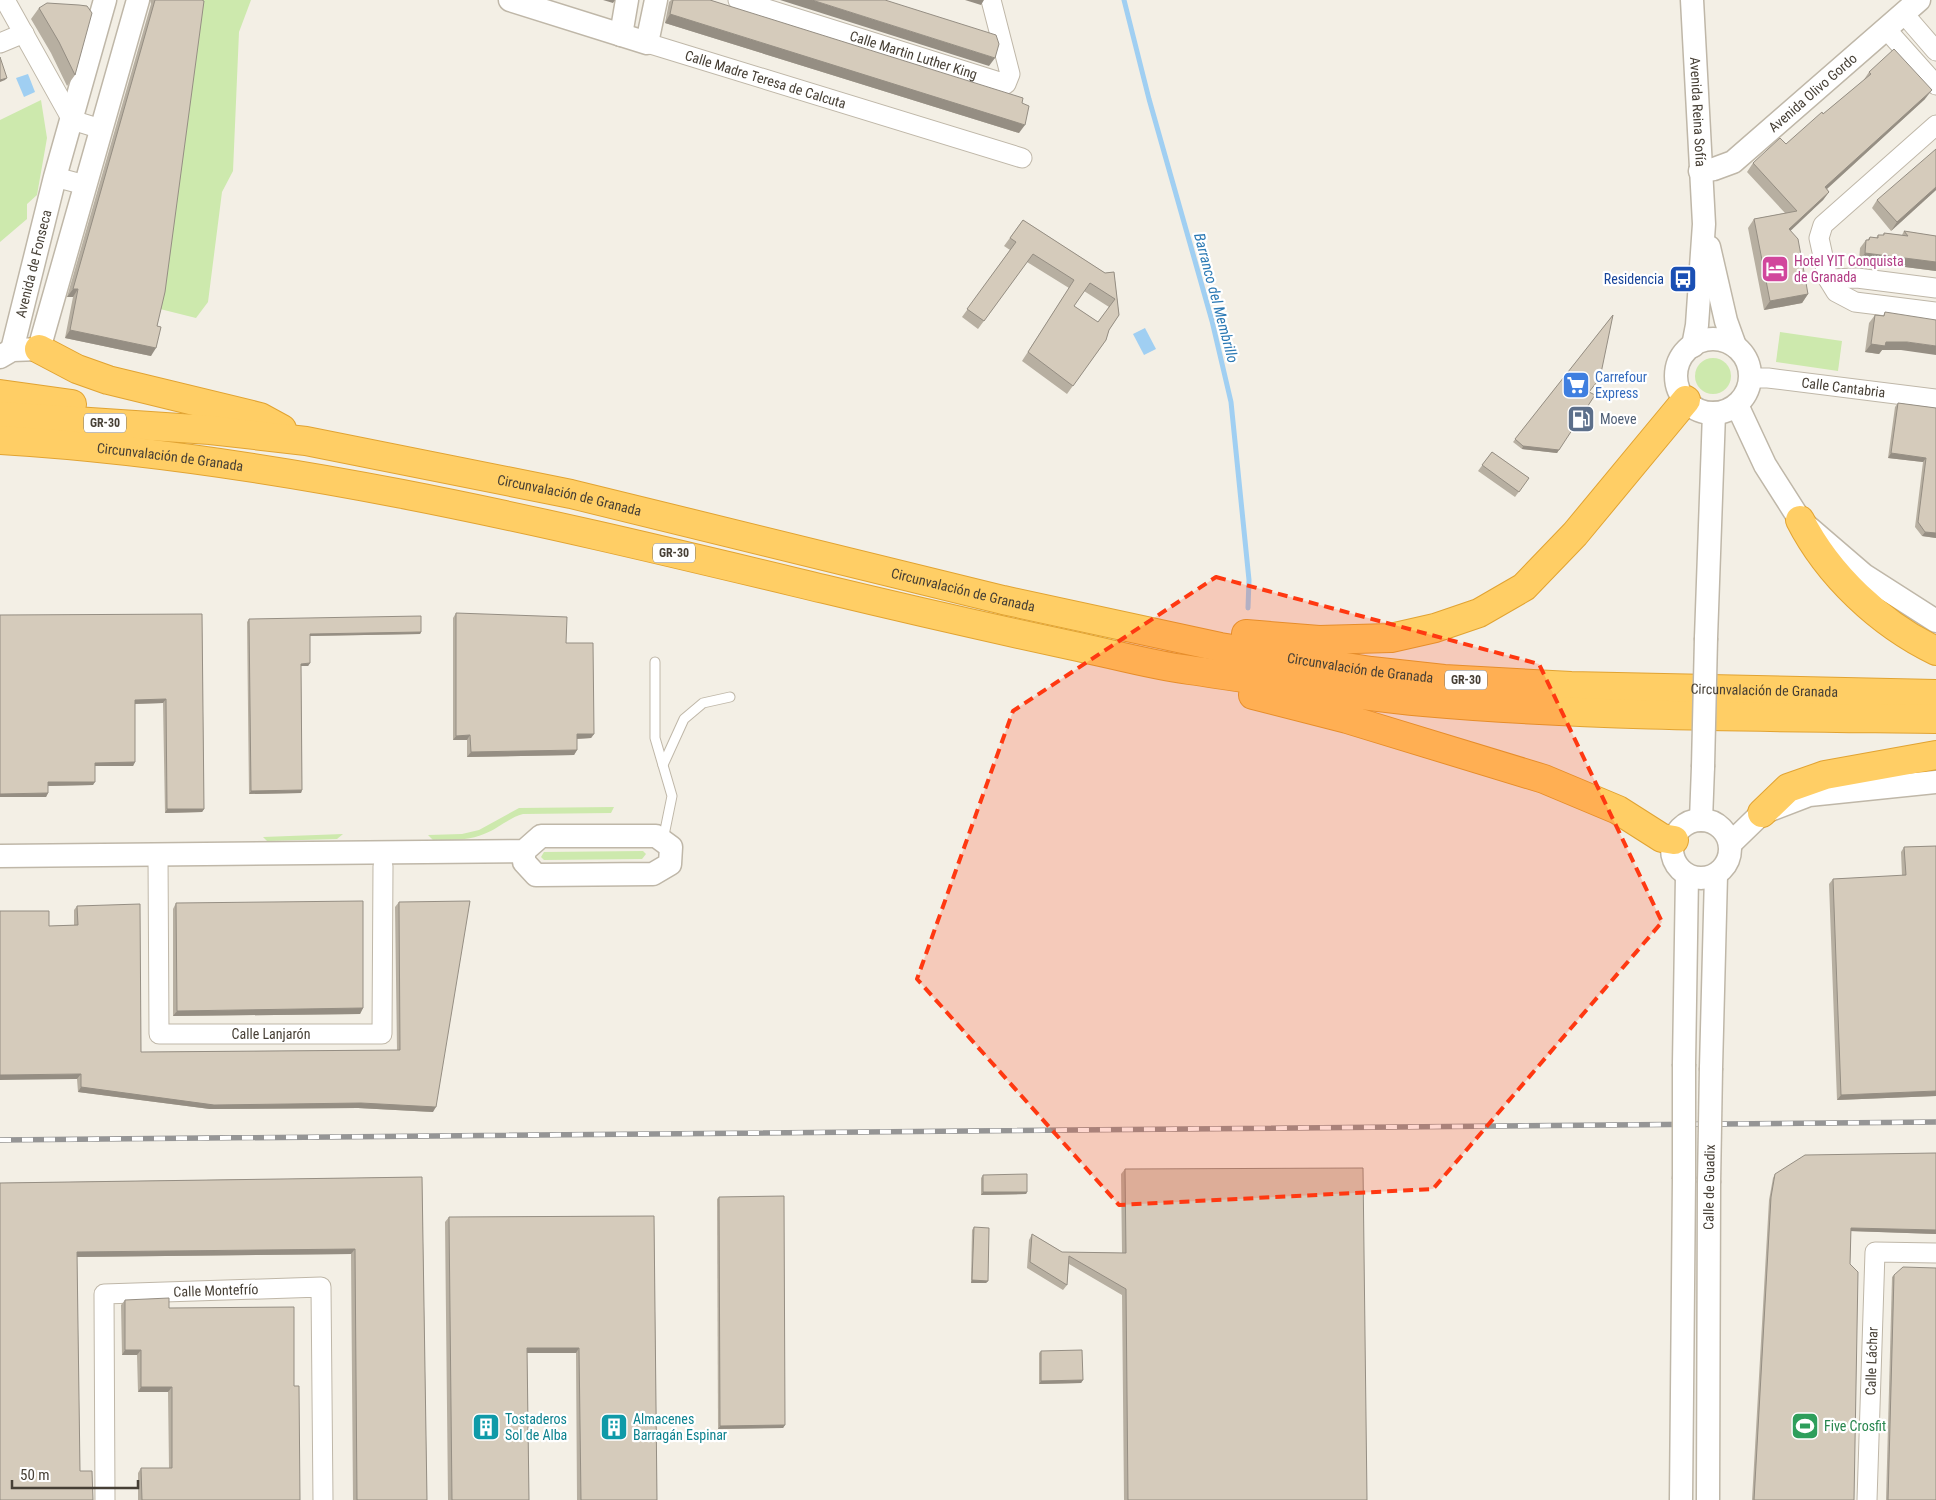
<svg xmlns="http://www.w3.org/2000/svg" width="1936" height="1500" viewBox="0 0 1936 1500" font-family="'Roboto Condensed',sans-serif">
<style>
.green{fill:#cde9ad}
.water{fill:#a0cff2}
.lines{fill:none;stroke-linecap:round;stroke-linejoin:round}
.stream{stroke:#a0cff2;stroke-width:5}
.service-casing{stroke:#bfb7a8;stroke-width:11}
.minor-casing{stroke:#bfb7a8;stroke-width:21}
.tertiary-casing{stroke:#bfb7a8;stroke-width:25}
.motorway-casing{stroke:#e1a332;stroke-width:30}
.service{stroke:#fff;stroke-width:9}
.minor{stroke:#fff;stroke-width:19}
.tertiary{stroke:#fff;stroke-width:22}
.motorway{stroke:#ffce65;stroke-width:28}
.rail-casing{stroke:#959595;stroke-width:5.5}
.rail{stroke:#fff;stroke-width:4;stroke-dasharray:11;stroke-linecap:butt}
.tertiary-bridge-casing{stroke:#bfb7a8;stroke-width:25;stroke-linecap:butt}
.tertiary-bridge{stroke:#fff;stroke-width:22}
.wall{fill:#b7afa1;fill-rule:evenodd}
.shaded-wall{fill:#958e83}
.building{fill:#d5cbbb;stroke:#958e83;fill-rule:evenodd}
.marked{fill:#ff3811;fill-opacity:0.2;stroke:#ff3811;stroke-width:4;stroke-dasharray:10 6;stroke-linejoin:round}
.labels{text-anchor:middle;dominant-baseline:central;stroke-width:4.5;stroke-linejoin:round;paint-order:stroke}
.shield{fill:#fff;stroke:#7e7972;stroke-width:1}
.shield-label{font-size:12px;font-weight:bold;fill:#463f35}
.street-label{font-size:14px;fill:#463f35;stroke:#fff}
.hotel-label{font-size:14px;fill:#b23c85;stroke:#fff;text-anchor:start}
.transit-label{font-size:14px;fill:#164399;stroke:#fff;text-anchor:end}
.shop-label{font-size:14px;fill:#366cbe;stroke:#fff;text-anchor:start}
.service-label{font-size:14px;fill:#4e5e75;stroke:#fff;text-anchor:start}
.culture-label{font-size:14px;fill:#0d838f;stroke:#fff;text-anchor:start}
.leisure-label{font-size:14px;fill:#27864d;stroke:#fff;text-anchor:start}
.water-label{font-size:15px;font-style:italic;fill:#2b79b4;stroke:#fff}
</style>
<rect width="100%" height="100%" fill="#f3efe5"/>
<!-- green -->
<g class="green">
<path d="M201 0H251L239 32 233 171 222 192 208 302 196 318 160 309Z"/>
<path d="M41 100 47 138 37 195 27 204V219L0 242V120Z"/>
<path d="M1780 332 1842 341 1838 371 1776 362Z"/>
<circle cx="1713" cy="376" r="18"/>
<path d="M614 807 611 813 523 814C508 818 498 829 484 834 468 841 450 840 433 840L428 835 462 834 479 830 519 808Z"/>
<path d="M343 834 337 839 267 841 263 837Z"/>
<path d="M643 851 646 854 642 859 544 860 541 857 544 852Z"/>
</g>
<!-- water -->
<g class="water">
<path d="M28 74 35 92 24 97 16 78Z"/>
<path d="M1145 328 1156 349 1144 355 1133 334Z"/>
</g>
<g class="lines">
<!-- stream -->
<path class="stream" d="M1124 0 1149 99 1212 321 1231 402 1249 580 1248 608"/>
<!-- service casing -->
<g class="service-casing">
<g id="service">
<path d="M655 662V738L672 796 663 840"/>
<path d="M663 765 684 719 703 703 730 697"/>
</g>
</g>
<!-- minor casing -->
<g class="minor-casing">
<g id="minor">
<path d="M5 0 72 120 101 129"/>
<path id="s1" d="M738 0 1006 84 1010 74 991 0"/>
<path d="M1904 14 1936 51"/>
<path d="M1886 29 1936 85"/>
<path d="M0 43 24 33"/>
<path id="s2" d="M647 43 1022 158"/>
<path d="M1936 125 1823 225 1819 238 1828 279 1836 292 1855 302 1936 312"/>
<path d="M55 177 85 185"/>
<path d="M1828 279 1857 278 1936 288"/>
<path id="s3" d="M1750 378H1768L1936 399"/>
<path id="s4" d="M158 855 159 1034H382L383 866"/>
<path id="s5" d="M105 1500 104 1294 321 1287 323 1500"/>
<path id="s6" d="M1867 1500 1875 1252 1936 1253"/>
</g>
</g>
<!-- tertiary casing -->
<g class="tertiary-casing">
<g id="tertiary">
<path d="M510 0 647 43 656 0"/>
<path id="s7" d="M1692 0 1704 224 1697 325 1693 346"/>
<path d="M621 35 627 0"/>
<path id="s8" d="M1700 171 1714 169 1733 162 1919 0"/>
<path d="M1709 247 1726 321 1735 346"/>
<circle cx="1713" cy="376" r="37"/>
<path id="s9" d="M12 350 55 177 105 0"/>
<path d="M0 357 12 350 39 349 138 0"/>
<path d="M1737 405 1765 465 1800 520 1864 575 1936 621"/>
<path d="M1706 638 1714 413"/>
<path d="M1701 820 1703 767"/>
<circle cx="1701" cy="849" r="29"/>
<path d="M1730 844 1762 813 1809 795 1936 782"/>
<path d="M0 856 524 851 541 836H656L671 847 670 864 653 874 536 875 524 862V851"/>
<path d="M1684 1064 1687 875"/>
<path d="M1711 1068 1716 875"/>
<path d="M1681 1500 1684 1179"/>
<path d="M1708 1500 1709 1183"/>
</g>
</g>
<!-- motorway casing -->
<g class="motorway-casing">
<g id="motorway">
<path d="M39 349 77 369 108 380 260 417 282 429"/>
<path d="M0 394 72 404"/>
<path id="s10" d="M0 416 210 430 306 441 571 494 1003 600 1220 647 1371 671 1444 679 1571 686 1936 694"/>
<path id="s11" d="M0 440C280 457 552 524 824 589 907 609 990 628 1074 646 1112 654 1151 665 1189 670 1267 681 1345 695 1424 702 1594 717 1765 717 1936 719"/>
<path d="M1800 520C1828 575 1880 624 1936 651"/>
<path d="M1246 634 1319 640 1391 638 1435 628 1479 613 1524 587 1575 534 1686 400"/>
<path d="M1253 695 1347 719 1544 779 1618 810 1662 838 1674 840"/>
<path d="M1762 813 1788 788 1825 775 1936 755"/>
</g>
</g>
<!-- service -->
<use href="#service" class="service"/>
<!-- minor -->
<use href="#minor" class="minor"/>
<!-- tertiary -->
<use href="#tertiary" class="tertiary"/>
<!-- motorway -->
<use href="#motorway" class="motorway"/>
<!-- rail casing -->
<g class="rail-casing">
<path id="rail" d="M0 1140 1936 1122"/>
</g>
<!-- rail -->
<use href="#rail" class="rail"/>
<!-- tertiary-bridge casing -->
<g class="tertiary-bridge-casing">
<g id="tertiary-bridge">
<path d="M1703 767 1706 638"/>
<path d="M1684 1179V1064"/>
<path d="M1709 1183 1711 1068"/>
</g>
</g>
<!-- tertiary-bridge -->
<use href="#tertiary-bridge" class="tertiary-bridge"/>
</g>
<!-- wall -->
<g class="wall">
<path d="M150 0H202L157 326 151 356 65 338 73 297H67L151 4Z"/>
<path d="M671 0H710L1022 103 1019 133 665 23 669 2Z"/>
<path d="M79 5 75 75 67 86 51 53 31 19 39 8Z"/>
<path d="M1869 72 1925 99 1827 189 1829 192 1823 200 1790 230 1808 294 1802 303 1764 310 1748 228 1754 219 1785 213 1747 172 1753 163 1786 144 1823 114 1863 81Z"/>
<path d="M1936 190 1891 231 1872 208 1877 200Z"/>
<path d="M1023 220 1105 273 1114 272 1119 315 1109 330 1106 340 1067 394 1022 361 1069 288 1027 262 978 329 962 317 1010 250 1004 246ZM1084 291 1109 307 1098 322 1074 306Z"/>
<path d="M1904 231 1936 236V271L1859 261 1860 248 1866 240H1867L1870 237 1876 238 1878 235H1883L1884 233 1902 235Z"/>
<path d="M1885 312 1901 350H1882L1879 354 1865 352 1869 323 1875 315 1883 316Z"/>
<path d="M1613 315 1589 392 1557 453 1522 449 1513 442Z"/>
<path d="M1898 403 1936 408V538L1922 536 1915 527 1923 462 1888 458 1895 407Z"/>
<path d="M1492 452 1529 478 1515 497 1478 471Z"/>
<path d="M456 613 566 643 594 734 591 738 577 739V750L574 755 467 757V740H453V618Z"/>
<path d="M202 614 204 809 202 812 165 813 163 703 135 704V762L133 766H95L93 785 48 786V793L46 797H0Z"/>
<path d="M249 619 421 632 420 634 310 636V663L308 666H301L302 790 301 793 249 794 247 622Z"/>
<path d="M1936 846V1096L1837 1100 1829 884 1833 879 1902 876 1901 852 1904 847Z"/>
<path d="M399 902 433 1112 358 1108 210 1109 78 1092 77 1079 49 926 74 925V910L77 906 141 1052 397 1050 395 907Z"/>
<path d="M176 903 363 1008 360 1014 173 1016V909Z"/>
<path d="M1936 1153V1234L1851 1231 1850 1264 1854 1500H1752L1769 1200 1773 1178 1775 1174Z"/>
<path d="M1125 1169 1367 1500H1124L1122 1295 1069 1264 1067 1285 1063 1290 1027 1268 1029 1240 1032 1234 1062 1252 1122 1253 1121 1174Z"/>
<path d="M983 1175 1027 1192 1026 1194 981 1195V1178Z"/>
<path d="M422 1177 427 1500H353L351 1254 77 1257 80 1471 0 1500V1183Z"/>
<path d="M719 1197 785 1425 783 1428 718 1429 717 1199Z"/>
<path d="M654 1216 657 1500H577L576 1353H527L529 1500H448L445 1222 449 1217Z"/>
<path d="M974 1227 988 1281 986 1283H971L972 1230Z"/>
<path d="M1894 1275 1936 1500H1886L1892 1277Z"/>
<path d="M125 1300 169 1308 294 1386 300 1500H138V1473L141 1468H169L168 1392H138L137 1355H122L121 1305Z"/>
<path d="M1041 1351 1083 1380 1081 1383 1039 1384V1353Z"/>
</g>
<!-- shaded-wall -->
<g class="shaded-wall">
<path d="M603 0H615L613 3Z"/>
<path d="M780 0H812L995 58 989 66Z"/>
<path d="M965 0H984L981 5Z"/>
<path d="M670 14 1025 125 1019 133 665 23Z"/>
<path d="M7 78 5 80 0 82V80Z"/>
<path d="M1932 90 1925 99 1819 196 1825 187Z"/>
<path d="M1936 187V190L1891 231 1897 222Z"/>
<path d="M1829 192 1823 200 1783 238 1789 229Z"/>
<path d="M1865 253 1936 262V271L1859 261Z"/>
<path d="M73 289H78L73 297H67Z"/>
<path d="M1808 294 1802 303 1764 310 1770 301Z"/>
<path d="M70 330 156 348 151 356 65 338Z"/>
<path d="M1886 342H1907L1936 346V355L1901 350H1882L1879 354 1865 352 1871 344Z"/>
<path d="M1523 446 1559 450 1557 453 1522 449Z"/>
<path d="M1891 453 1926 458 1923 462 1888 458Z"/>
<path d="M1925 532 1936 533V538L1922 536Z"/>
<path d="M421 632 420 634 308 636 310 634Z"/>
<path d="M310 663 308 666H299L301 664Z"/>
<path d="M166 699 163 703 132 704 135 700Z"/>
<path d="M577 734H594L591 738 574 739Z"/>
<path d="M470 735 467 740H453L456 736Z"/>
<path d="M577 750 574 755 467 757 471 752Z"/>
<path d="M135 762 133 766H92L95 763Z"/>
<path d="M48 782H95L93 785 46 786Z"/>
<path d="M302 790 301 793 249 794 251 791Z"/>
<path d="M48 793 46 797H0V794Z"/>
<path d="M167 809H204L202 812 165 813Z"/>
<path d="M363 1008 360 1014 173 1016 177 1011Z"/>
<path d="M81 1074 77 1079 0 1080V1075Z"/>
<path d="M81 1087 361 1103 436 1107 433 1112 358 1108 210 1109 78 1092Z"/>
<path d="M1936 1091V1096L1837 1100 1841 1095Z"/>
<path d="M983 1192H1027L1026 1194 981 1195Z"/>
<path d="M1851 1228 1936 1230V1234L1849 1231Z"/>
<path d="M355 1249 351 1254 74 1257 77 1252Z"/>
<path d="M972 1280 988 1281 986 1283H971Z"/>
<path d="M527 1348H579L576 1353H524Z"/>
<path d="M125 1350H141L137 1355H122Z"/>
<path d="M1083 1380 1081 1383 1039 1384 1041 1381Z"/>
<path d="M141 1387H172L168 1392H138Z"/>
<path d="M785 1425 783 1428 718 1429 720 1426Z"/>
</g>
<!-- building -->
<g class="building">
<path d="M155 0H202L204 1 165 292 157 326 161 327 156 348 70 330 78 289H73Z"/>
<path d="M673 0H710L1023 98 1022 103 1029 106 1025 125 670 14Z"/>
<path d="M812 0H885L996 35 999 44 995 58Z"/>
<path d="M47 3 79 5 87 6 92 13 75 75 59 42 39 8Z"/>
<path d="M1894 49 1932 90 1825 187 1829 192 1789 229 1798 239 1808 294 1770 301 1754 219 1797 211 1753 163 1780 138 1786 144 1822 112 1823 114 1871 74 1869 72Z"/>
<path d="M0 57 7 78 0 80Z"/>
<path d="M1936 149V187L1897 222 1877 200Z"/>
<path d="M1023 220 1105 273 1114 272 1119 315 1109 330 1106 340 1073 386 1028 352 1074 280 1033 254 984 321 967 309 1016 242 1010 238ZM1090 283 1115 299 1098 322 1074 306Z"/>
<path d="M1904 231 1936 236V262L1865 253 1866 240H1869L1870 237 1878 238V235H1884V233L1908 236Z"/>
<path d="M1885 312 1936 320V346L1907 342H1886L1885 346 1871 344 1875 315 1884 316Z"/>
<path d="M1613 315 1600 378 1589 392 1595 395 1559 450 1523 446 1515 439Z"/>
<path d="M1898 403 1936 408V533L1925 532 1918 522 1926 458 1891 453Z"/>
<path d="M1492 452 1529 478 1519 492 1482 465Z"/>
<path d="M456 613 567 617 566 643H593L594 734H577V750L471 752 470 735 456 736Z"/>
<path d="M202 614 204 809H167L166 699 135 700V762L95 763V782H48V793L0 794V615Z"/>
<path d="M421 616V632L310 634V663L301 664 302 790 251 791 249 619Z"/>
<path d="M1936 846V1091L1841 1095 1833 879 1906 875 1904 847Z"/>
<path d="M363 901V1008L177 1011 176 903Z"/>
<path d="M470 901 436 1107 361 1103 214 1105 81 1087V1074L0 1075V911H49V926L78 925 77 906 140 904 141 1052 400 1050 399 902Z"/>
<path d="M1936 1153V1230L1851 1228 1850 1264 1858 1272 1854 1500H1754L1771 1197 1775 1174 1805 1155Z"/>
<path d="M1363 1168 1367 1500H1128L1126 1289 1069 1256 1067 1285 1030 1262 1032 1234 1062 1252 1126 1253 1125 1169Z"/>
<path d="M1027 1174V1192H983V1175Z"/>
<path d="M422 1177 427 1500H357L355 1249 77 1252 80 1471H92L93 1500H0V1183Z"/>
<path d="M784 1196 785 1425 720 1426 719 1197Z"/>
<path d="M654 1216 657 1500H581L579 1348H527L529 1500H452L449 1217Z"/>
<path d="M974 1227 989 1228 988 1281 972 1280Z"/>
<path d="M1903 1267 1936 1268V1500H1888L1894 1275Z"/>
<path d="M169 1298V1308L294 1307V1386H299L300 1500H142L141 1468H172V1387H141V1350H125V1300Z"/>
<path d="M1082 1350 1083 1380 1041 1381V1351Z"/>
</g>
<!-- marked area -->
<path class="marked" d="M1216 577 1539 664 1662 922 1433 1189 1119 1205 917 979 1013 711Z"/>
<!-- icons -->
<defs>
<g id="hotel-square" transform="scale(1.4375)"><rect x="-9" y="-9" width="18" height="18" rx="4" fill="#d1479c" stroke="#fff"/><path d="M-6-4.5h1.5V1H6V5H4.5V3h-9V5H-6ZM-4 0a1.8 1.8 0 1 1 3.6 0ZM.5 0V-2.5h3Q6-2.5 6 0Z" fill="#fff"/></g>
<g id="bus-square" transform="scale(1.4375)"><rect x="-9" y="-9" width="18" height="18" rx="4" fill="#1a4fb4" stroke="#fff"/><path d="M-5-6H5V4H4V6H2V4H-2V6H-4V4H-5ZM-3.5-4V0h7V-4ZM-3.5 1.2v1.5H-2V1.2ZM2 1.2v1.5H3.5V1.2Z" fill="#fff"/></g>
<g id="supermarket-square" transform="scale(1.4375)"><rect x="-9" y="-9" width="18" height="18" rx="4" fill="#3f7fe0" stroke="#fff"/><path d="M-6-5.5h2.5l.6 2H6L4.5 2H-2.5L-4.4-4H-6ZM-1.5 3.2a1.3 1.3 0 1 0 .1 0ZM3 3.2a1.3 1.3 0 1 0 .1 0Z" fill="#fff"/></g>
<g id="fuel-square" transform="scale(1.4375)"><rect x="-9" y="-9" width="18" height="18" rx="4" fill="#5c6f8a" stroke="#fff"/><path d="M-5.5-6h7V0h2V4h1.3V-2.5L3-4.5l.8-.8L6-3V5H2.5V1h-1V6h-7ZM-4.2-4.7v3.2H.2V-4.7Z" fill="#fff"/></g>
<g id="stadium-square" transform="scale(1.4375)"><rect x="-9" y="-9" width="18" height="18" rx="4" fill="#2e9e5b" stroke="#fff"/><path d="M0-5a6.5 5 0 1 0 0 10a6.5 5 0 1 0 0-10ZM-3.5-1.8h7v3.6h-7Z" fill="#fff"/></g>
<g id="building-square" transform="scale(1.4375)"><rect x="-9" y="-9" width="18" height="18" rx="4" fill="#0f9aa8" stroke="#fff"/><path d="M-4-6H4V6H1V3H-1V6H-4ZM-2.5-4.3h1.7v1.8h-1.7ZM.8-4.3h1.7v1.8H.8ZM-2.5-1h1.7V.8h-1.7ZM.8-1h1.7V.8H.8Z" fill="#fff"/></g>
</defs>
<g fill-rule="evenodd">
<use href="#hotel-square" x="1775" y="269"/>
<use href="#bus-square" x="1683" y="279"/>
<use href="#supermarket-square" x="1576" y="385"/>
<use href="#fuel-square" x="1581" y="419"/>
<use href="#stadium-square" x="1805" y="1426"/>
<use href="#building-square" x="486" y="1427"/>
<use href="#building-square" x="614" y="1427"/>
</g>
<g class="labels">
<!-- shield labels -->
<g class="shield">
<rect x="84" y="413.5" width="42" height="19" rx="4"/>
<rect x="653" y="543.5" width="42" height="19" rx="4"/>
<rect x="1445" y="670.5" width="42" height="19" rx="4"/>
</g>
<g class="shield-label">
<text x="105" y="423">GR-30</text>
<text x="674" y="553">GR-30</text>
<text x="1466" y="680">GR-30</text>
</g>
<!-- street labels -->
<g class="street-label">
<text stroke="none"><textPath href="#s1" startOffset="184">Calle Martin Luther King</textPath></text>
<text stroke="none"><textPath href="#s2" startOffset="124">Calle Madre Teresa de Calcuta</textPath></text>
<text stroke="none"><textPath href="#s8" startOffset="140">Avenida Olivo Gordo</textPath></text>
<text stroke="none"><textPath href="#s7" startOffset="112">Avenida Reina Sofía</textPath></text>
<text stroke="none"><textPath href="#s9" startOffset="89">Avenida de Fonseca</textPath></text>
<text stroke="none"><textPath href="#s3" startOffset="94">Calle Cantabria</textPath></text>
<text stroke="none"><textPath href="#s11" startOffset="171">Circunvalación de Granada</textPath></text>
<text stroke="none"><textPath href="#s10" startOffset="576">Circunvalación de Granada</textPath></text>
<text stroke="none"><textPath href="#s10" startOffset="981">Circunvalación de Granada</textPath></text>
<text stroke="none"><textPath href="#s10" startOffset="1386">Circunvalación de Granada</textPath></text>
<text stroke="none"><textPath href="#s10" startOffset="1791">Circunvalación de Granada</textPath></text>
<text stroke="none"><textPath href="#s4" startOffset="291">Calle Lanjarón</textPath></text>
<text transform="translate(1709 1187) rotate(-89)">Calle de Guadix</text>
<text stroke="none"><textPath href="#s5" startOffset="318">Calle Montefrío</textPath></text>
<text stroke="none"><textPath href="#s6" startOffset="139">Calle Láchar</textPath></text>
</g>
<!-- hotel labels -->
<g class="hotel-label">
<text x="1794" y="261">Hotel YIT Conquista<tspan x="1794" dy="16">de Granada</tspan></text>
</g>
<!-- transit labels -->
<g class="transit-label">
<text x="1664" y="279">Residencia</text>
</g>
<!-- shop labels -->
<g class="shop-label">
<text x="1595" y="377">Carrefour<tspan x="1595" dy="16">Express</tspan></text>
</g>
<!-- service labels -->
<g class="service-label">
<text x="1600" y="419">Moeve</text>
</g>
<!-- culture labels -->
<g class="culture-label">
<text x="505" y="1419">Tostaderos<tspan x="505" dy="16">Sol de Alba</tspan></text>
<text x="633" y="1419">Almacenes<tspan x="633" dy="16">Barragán Espinar</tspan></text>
</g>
<!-- leisure labels -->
<g class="leisure-label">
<text x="1824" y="1426">Five Crosfit</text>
</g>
<!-- water labels -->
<g class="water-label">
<text transform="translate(1216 298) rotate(75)">Barranco del Membrillo</text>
</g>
</g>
<!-- scale -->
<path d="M12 1480v8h126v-8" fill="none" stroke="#463f35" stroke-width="2.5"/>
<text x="20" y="1480" font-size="15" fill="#463f35" stroke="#ffffff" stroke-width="4" paint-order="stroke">50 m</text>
</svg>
